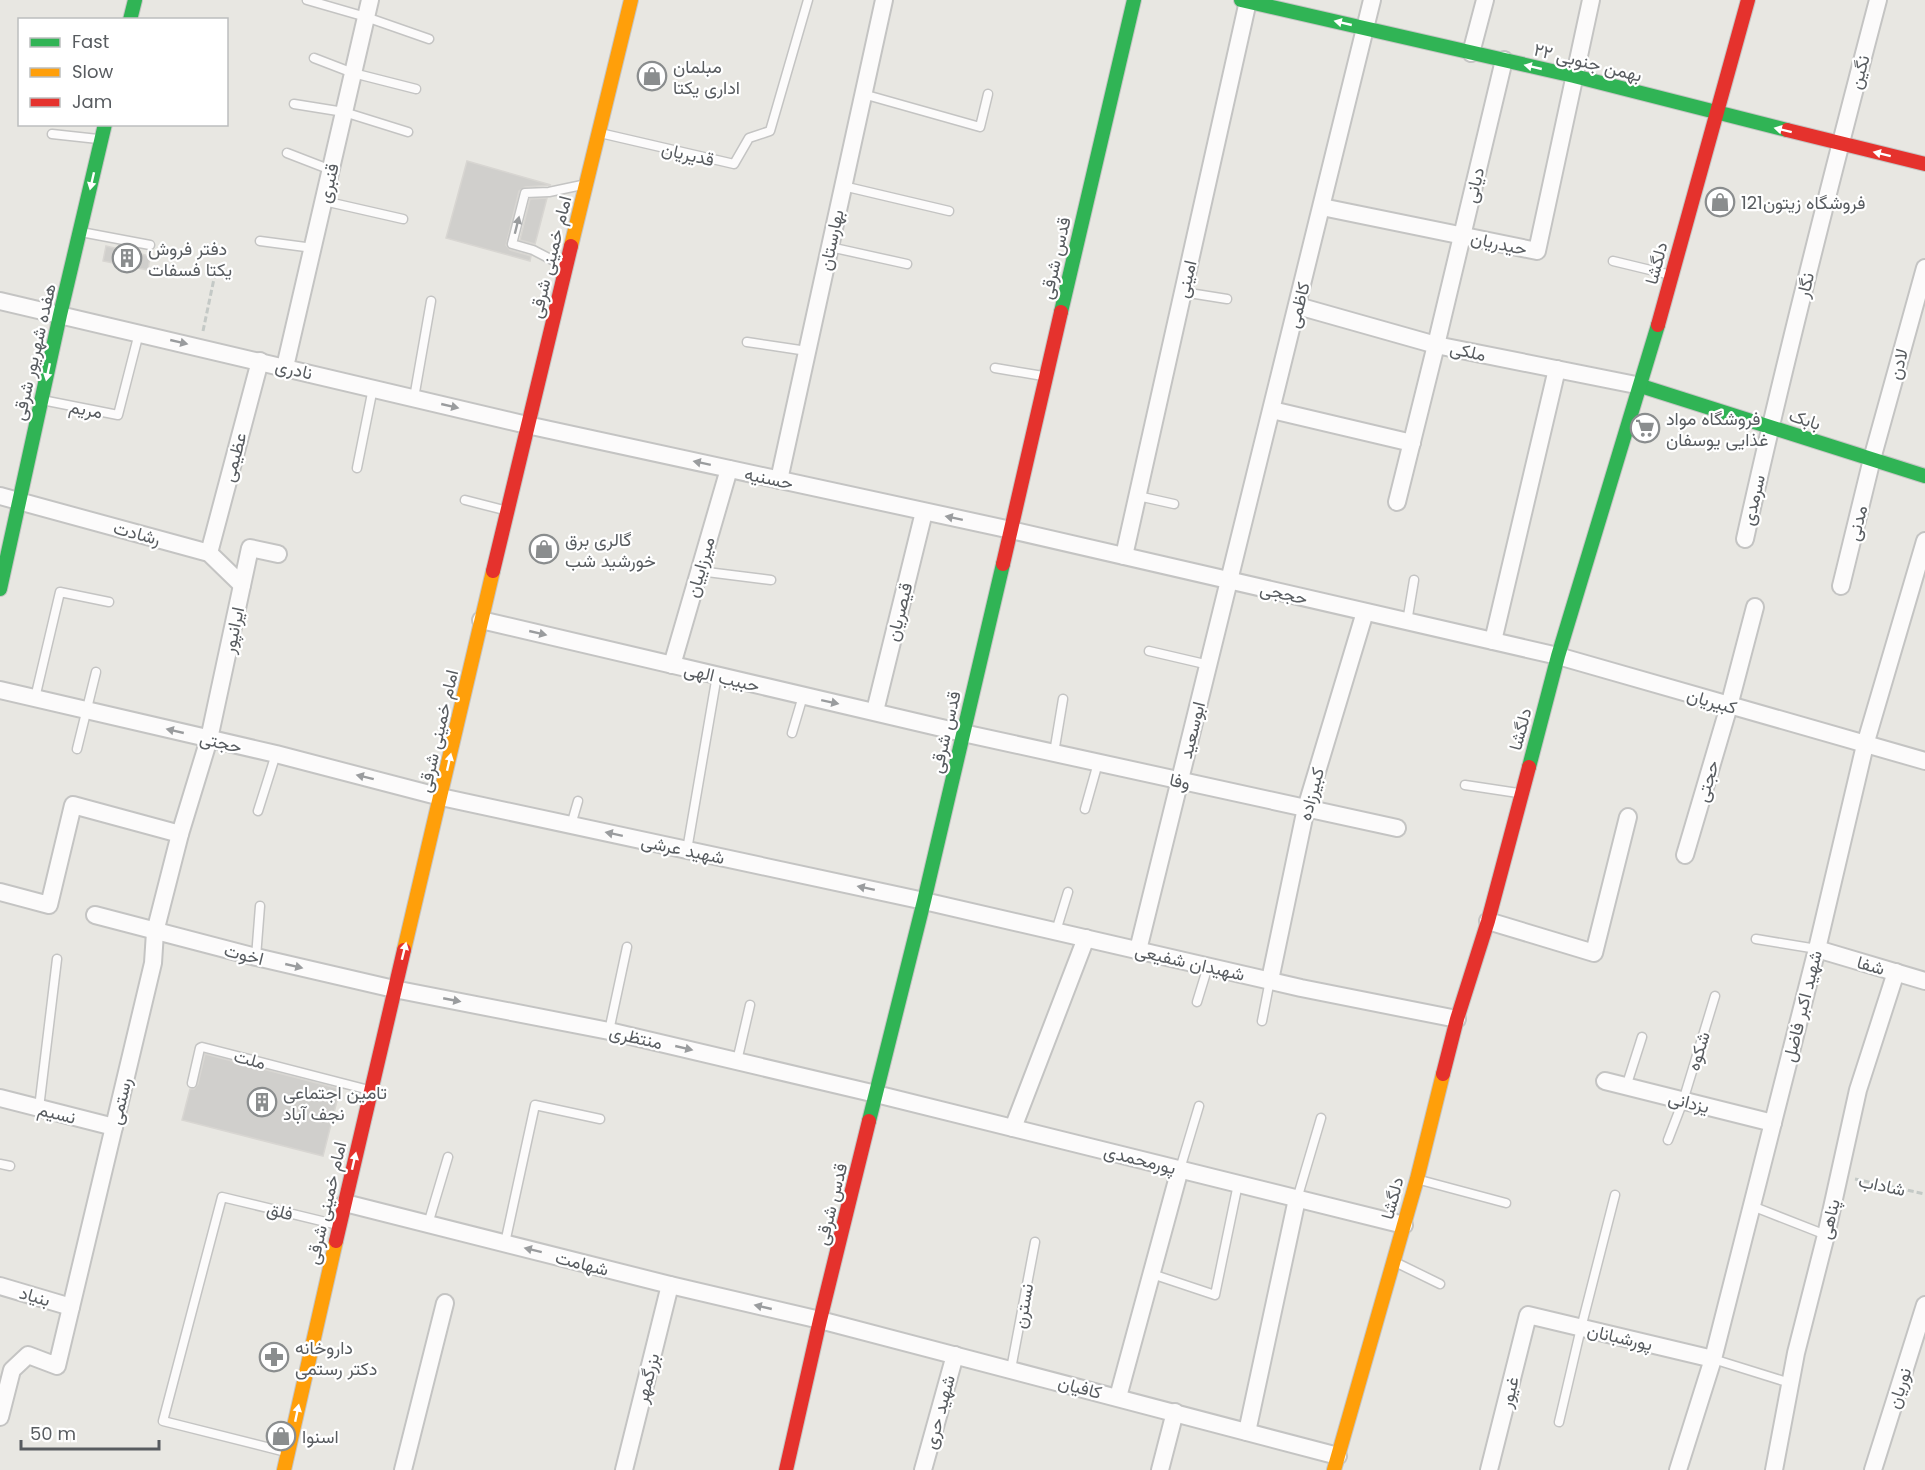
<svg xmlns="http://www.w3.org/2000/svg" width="1925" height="1470" viewBox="0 0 1925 1470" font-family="Poppins,Vazirmatn,sans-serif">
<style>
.building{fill:#d0cfcc;stroke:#d8d6d2;stroke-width:1.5}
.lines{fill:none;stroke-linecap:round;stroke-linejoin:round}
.lane-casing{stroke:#c4c4c3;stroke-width:11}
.street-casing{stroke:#c4c4c3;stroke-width:20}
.fast-casing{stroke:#c5c5c4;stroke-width:16}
.slow-casing{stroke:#c5c5c4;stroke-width:16}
.jam-casing{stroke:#c5c5c4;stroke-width:16}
.path{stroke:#c4c9c6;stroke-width:3;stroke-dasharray:6 3;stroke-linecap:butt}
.lane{stroke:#fcfbfb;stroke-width:8}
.street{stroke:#fcfbfb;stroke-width:16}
.fast{stroke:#30b455;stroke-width:14}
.slow{stroke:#ff9f0a;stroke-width:14}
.jam{stroke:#e5322d;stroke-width:14}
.oneway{fill:#fff}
.oneway2{fill:#9a9c9e}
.labels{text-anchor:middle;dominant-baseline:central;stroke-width:4.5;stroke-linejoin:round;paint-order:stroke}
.street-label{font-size:18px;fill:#585c60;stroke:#fff}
.poi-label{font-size:18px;fill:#585c60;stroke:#fff;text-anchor:start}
</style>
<rect width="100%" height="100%" fill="#e8e7e2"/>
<!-- building -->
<g class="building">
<path d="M467 161 551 185 525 187 519 191 506 245 510 250 531 256 530 261 446 238Z"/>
<path d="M547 198 535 244 520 240 530 199Z"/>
<path d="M106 246 150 256 148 270 103 261Z"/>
<path d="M205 1054 340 1089 323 1156 182 1120 190 1089H194L198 1084Z"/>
</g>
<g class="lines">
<!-- lane casing -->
<g class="lane-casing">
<g id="lane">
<path d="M307 0 366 17 429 39"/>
<path d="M314 58 353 73 416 89"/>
<path d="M863 94 980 127 988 94"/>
<path d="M294 104 344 112 408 132"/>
<path d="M600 133 734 164 749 138 770 131 808 0"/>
<path d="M52 134 98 139"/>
<path d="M287 153 331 170"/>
<path d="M843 186 949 211"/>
<path d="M324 201 403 219"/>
<path d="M81 232 150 245"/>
<path d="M260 241 313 248"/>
<path d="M830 247 907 264"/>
<path d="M1613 261 1671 275"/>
<path d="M564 266 533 250 512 244 525 193 549 192 582 185"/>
<path d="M1183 292 1227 299"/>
<path d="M747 342 807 351"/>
<path d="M995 368 1043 376"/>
<path d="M414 398 431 301"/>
<path d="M42 400 118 415 139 333"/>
<path d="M357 468 373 388"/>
<path d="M1138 496 1174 504"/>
<path d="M465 500 504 510"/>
<path d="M699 571 771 580"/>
<path d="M1407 622 1414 580"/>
<path d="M1149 651 1209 665"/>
<path d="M35 698 60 592 109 602"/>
<path d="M792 733 803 696"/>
<path d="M77 749 96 672"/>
<path d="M1054 753 1063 699"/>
<path d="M1465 785 1518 793"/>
<path d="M1085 809 1098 763"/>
<path d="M258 811 276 754"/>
<path d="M571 825 578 801"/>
<path d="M687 850 717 675"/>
<path d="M1056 931 1068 892"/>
<path d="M1756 939 1817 949"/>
<path d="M256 957 260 906"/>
<path d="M1197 1002 1208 966"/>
<path d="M1262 1021 1270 980"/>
<path d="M609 1031 627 947"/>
<path d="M737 1061 750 1005"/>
<path d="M192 1083 200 1048 202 1047 369 1090"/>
<path d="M1626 1087 1642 1037"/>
<path d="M39 1108 57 959"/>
<path d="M1668 1140 1683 1101 1715 996"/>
<path d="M0 1164 10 1166"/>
<path d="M1180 1169 1199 1106"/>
<path d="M1420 1180 1506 1203"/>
<path d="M1297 1199 1321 1118"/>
<path d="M1752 1206 1826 1235"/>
<path d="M428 1224 448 1157"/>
<path d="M505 1243 535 1105 600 1119"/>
<path d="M1397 1263 1440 1284"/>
<path d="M1152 1274 1215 1295 1238 1184"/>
<path d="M1713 1359 1790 1383"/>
<path d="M1011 1369 1035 1242"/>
<path d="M1559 1422 1581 1328 1615 1195"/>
<path d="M286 1452 163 1421 222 1197 338 1225"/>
</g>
</g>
<!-- street casing -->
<g class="street-casing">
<g id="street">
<path d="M1471 53 1485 0"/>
<path d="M1322 207 1537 251 1591 0"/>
<path d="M0 301 527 425 1011 530 1558 656 1925 761"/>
<path d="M1298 306 1436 345 1641 386"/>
<path d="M285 367 370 0"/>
<path d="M1272 410 1412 443"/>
<path d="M779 480 884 0"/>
<path d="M0 496 209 553 242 585"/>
<path d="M1397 502 1436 345 1504 60"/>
<path d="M1745 539C1785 358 1831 179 1878 0"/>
<path d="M209 553 260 361"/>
<path d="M1124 556 1248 1"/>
<path d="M1841 586 1872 459 1925 268"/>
<path d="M481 620 963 733 1397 828"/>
<path d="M1493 641 1557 369"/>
<path d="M672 665 729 469"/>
<path d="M0 690 276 754 441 797 924 901 1301 988 1457 1019"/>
<path d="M875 711 924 512"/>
<path d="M1685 855 1729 706 1755 607"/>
<path d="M0 892 49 905 73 805 180 834"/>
<path d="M95 915 256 957 394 989 609 1031 876 1094 1404 1225"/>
<path d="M1488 921 1594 953 1628 817"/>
<path d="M1817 949 1925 981"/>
<path d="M1138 950 1372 0"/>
<path d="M1270 980 1306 808 1365 612"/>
<path d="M1605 1081 1773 1123"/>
<path d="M0 1098 114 1127"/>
<path d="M1013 1128 1086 938"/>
<path d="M345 1203 670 1285 820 1320 1338 1456"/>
<path d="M0 1286 71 1307"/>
<path d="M1118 1397 1180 1169"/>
<path d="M0 1417 12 1370 28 1355 57 1366 153 963 155 932 180 834 209 739 250 548 278 554"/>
<path d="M1247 1432 1297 1199"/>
<path d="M403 1470 445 1303"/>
<path d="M624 1470 670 1285"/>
<path d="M923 1470 955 1355"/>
<path d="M1160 1470 1175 1412"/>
<path d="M1489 1470 1528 1315 1713 1359"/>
<path d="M1678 1470 1713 1359 1817 949 1865 745 1925 541"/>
<path d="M1774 1470 1796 1353 1826 1235 1858 1090 1896 972"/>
<path d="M1873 1470 1925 1305"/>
</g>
</g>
<!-- fast casing -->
<g class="fast-casing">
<g id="fast">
<path d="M1241 0 1574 76 1787 130"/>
<path d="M130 20 135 0"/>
<path d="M1061 312 1134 0"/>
<path d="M1641 386 1925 476"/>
<path d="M0 589 60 315 105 124"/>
<path d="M1529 767 1558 656 1658 325"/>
<path d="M869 1121 924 901 1003 564"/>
</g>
</g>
<!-- slow casing -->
<g class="slow-casing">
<g id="slow">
<path d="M571 246 631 0"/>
<path d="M404 950 493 571"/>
<path d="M284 1470 336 1241"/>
<path d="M1334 1470 1417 1179 1443 1074"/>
</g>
</g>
<!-- jam casing -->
<g class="jam-casing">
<g id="jam">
<path d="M1787 130 1925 164"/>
<path d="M1658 325 1748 0"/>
<path d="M1003 564 1061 312"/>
<path d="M493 571 571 246"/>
<path d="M1443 1074 1457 1019 1488 921 1529 767"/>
<path d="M336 1241 404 950"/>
<path d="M786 1470 820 1320 869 1121"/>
</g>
</g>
<!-- path -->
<g class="path">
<path d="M203 331 215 274"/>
<path d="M1855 1179 1925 1194"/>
</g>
<!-- lane -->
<use href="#lane" class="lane"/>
<!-- street -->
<use href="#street" class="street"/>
<!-- fast -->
<use href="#fast" class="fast"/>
<!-- slow -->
<use href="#slow" class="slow"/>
<!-- jam -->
<use href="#jam" class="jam"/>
</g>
<!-- one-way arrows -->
<defs><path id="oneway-solid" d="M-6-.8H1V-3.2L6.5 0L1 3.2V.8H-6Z" transform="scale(1.5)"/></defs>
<g class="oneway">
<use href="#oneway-solid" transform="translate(1343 23) rotate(-167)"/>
<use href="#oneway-solid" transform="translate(1533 67) rotate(-167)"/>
<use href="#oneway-solid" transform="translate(1783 130) rotate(-166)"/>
<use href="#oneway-solid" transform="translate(1882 154) rotate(-166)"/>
<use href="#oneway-solid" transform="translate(92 181) rotate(103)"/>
<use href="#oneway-solid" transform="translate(48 372) rotate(102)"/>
<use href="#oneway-solid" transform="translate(449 762) rotate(-77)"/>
<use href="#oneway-solid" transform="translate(404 951) rotate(-76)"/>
<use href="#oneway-solid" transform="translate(354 1161) rotate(-77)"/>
<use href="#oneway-solid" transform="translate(297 1413) rotate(-78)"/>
</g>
<g class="oneway2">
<use href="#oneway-solid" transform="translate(517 225) rotate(-76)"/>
<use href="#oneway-solid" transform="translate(179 342) rotate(13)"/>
<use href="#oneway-solid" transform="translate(450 406) rotate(13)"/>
<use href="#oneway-solid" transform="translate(702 463) rotate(-168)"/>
<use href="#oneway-solid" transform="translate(954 518) rotate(-168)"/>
<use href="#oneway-solid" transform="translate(538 633) rotate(13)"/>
<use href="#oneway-solid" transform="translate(830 702) rotate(12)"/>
<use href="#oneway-solid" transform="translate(175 731) rotate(-167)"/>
<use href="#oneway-solid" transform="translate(365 777) rotate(-166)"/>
<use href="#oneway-solid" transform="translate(614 834) rotate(-168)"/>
<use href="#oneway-solid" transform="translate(866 888) rotate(-168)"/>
<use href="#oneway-solid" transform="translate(294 966) rotate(13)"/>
<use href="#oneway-solid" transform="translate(452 1000) rotate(11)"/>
<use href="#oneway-solid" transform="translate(684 1048) rotate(13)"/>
<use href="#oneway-solid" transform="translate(533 1250) rotate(-166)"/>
<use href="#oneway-solid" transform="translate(763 1307) rotate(-167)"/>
</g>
<!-- icons -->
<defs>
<g id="shop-ring" transform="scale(1.5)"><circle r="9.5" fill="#fff" stroke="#8a8d8e" stroke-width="1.5"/><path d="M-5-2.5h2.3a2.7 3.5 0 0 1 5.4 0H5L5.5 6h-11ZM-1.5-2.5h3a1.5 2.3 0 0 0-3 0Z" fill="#8a8d8e"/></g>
<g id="building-ring" transform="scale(1.5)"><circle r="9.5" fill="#fff" stroke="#8a8d8e" stroke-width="1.5"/><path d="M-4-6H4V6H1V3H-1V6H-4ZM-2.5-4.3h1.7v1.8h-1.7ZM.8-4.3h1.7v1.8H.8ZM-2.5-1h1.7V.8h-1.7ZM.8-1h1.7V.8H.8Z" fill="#8a8d8e"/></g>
<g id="supermarket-ring" transform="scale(1.5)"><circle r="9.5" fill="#fff" stroke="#8a8d8e" stroke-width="1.5"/><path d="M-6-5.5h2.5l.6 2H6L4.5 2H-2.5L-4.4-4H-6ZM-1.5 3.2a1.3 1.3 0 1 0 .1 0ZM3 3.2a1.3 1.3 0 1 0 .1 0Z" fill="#8a8d8e"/></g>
<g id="pharmacy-ring" transform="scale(1.5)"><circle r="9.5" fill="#fff" stroke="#8a8d8e" stroke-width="1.5"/><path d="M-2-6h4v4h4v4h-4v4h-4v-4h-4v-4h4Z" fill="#8a8d8e"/></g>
</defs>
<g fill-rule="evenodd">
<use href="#shop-ring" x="652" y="76"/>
<use href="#shop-ring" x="1720" y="202"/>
<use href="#building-ring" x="127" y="258"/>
<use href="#supermarket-ring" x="1645" y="428"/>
<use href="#shop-ring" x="544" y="549"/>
<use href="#building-ring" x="262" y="1102"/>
<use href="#pharmacy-ring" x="274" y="1357"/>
<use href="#shop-ring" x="281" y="1436"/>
</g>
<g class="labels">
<!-- street labels -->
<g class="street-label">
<text transform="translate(1588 62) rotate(14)">۲۲ بهمن جنوبی</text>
<text transform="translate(1859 72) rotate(-75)">نگین</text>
<text transform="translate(688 154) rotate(13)">قدیریان</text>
<text transform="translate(328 183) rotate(-77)">قنبری</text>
<text transform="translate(1474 185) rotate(-77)">دیانی</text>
<text transform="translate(831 240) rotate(-78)">بهارستان</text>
<text transform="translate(1499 243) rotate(12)">حیدریان</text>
<text transform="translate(550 257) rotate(-76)">امام خمینی شرقی</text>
<text transform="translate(1055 258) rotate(-77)">قدس شرقی</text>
<text transform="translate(1656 263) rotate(-75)">دلگشا</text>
<text transform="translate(1186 279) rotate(-77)">امینی</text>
<text transform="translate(1805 285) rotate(-76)">نگار</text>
<text transform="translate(1298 305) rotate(-76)">کاظمی</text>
<text transform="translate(1468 351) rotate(12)">ملکی</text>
<text transform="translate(34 352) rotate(-77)">هفده شهریور شرقی</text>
<text transform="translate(1898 364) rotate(-75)">لادن</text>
<text transform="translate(294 369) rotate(13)">نادری</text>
<text transform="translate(86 409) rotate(11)">مریم</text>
<text transform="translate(1805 419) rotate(18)">بابک</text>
<text transform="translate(234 457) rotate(-75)">عظیمی</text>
<text transform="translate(769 478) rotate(12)">حسنیه</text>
<text transform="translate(1753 500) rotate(-77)">سرمدی</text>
<text transform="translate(1857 523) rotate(-76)">مدنی</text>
<text transform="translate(137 533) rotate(15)">رشادت</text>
<text transform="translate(700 567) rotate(-74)">میرزاییان</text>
<text transform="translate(1284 593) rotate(13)">حججی</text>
<text transform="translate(899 612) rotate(-76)">قیصریان</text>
<text transform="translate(233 630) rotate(-78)">ایرانپور</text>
<text transform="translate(722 677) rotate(13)">حبیب الهی</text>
<text transform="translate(1712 701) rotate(16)">کبیریان</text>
<text transform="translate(1520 729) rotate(-75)">دلگشا</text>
<text transform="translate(1192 730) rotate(-76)">ابوسعید</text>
<text transform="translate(438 731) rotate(-77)">امام خمینی شرقی</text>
<text transform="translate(945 732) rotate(-77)">قدس شرقی</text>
<text transform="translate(221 742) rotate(13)">حجتی</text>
<text transform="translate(1180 781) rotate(12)">وفا</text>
<text transform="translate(1707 781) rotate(-74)">حجتی</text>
<text transform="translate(1311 794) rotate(-75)">کبیرزاده</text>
<text transform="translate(683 849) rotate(12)">شهید عرشی</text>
<text transform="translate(244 954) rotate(14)">اخوت</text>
<text transform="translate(1190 962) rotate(13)">شهیدان شفیعی</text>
<text transform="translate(1871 965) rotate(16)">شفا</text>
<text transform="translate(1802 1006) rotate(-76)">شهید اکبر فاضل</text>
<text transform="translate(636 1037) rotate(13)">منتظری</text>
<text transform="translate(1698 1051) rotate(-73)">شکوه</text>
<text transform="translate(250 1059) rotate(15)">ملت</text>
<text transform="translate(120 1101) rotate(-77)">رستمی</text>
<text transform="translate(1689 1102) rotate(14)">یزدانی</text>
<text transform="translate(57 1113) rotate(14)">نسیم</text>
<text transform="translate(1140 1159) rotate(14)">پورمحمدی</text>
<text transform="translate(1882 1185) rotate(12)">شاداب</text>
<text transform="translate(1392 1198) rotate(-75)">دلگشا</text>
<text transform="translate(326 1203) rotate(-77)">امام خمینی شرقی</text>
<text transform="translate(831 1204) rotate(-76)">قدس شرقی</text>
<text transform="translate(280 1211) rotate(14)">فلق</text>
<text transform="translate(1829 1219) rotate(-77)">پناهی</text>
<text transform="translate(582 1263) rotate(14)">شهامت</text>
<text transform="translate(35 1296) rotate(16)">بنیاد</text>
<text transform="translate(1023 1306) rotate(-80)">نسترن</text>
<text transform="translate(1620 1337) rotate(13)">پورشبانان</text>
<text transform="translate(647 1378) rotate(-76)">بزرگمهر</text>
<text transform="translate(1080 1387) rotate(15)">کافیان</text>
<text transform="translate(1899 1388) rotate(-72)">نوریان</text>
<text transform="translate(1509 1392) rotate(-76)">غیور</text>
<text transform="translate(939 1412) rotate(-75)">شهید حری</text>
</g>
<!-- poi labels -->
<g class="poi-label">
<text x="673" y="66">مبلمان<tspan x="673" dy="21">اداری یکتا</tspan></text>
<text x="1741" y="202">فروشگاه زیتون121</text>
<text x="148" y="248">دفتر فروش<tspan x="148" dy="21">یکتا فسفات</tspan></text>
<text x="1666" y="418">فروشگاه مواد<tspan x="1666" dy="21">غذایی یوسفان</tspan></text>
<text x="565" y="539">گالری برق<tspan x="565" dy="21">خورشید شب</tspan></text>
<text x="283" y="1092">تامین اجتماعی<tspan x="283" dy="21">نجف آباد</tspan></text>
<text x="295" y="1347">داروخانه<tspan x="295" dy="21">دکتر رستمی</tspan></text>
<text x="302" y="1436">اسنوا</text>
</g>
</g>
<!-- legend -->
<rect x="18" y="18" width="210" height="108" fill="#ffffff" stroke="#bcbebf" stroke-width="1.5"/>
<rect x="30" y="38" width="30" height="9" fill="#30b455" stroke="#bcbebf" stroke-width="1.5"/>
<text x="72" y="48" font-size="18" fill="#585c60">Fast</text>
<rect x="30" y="68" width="30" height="9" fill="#ff9f0a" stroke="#bcbebf" stroke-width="1.5"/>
<text x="72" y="78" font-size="18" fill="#585c60">Slow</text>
<rect x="30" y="98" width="30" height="9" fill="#e5322d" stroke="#bcbebf" stroke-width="1.5"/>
<text x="72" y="108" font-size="18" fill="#585c60">Jam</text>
<!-- scale -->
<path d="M21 1440v9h138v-9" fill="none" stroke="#585c60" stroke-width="3"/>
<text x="30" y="1440" font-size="18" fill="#585c60" stroke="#ffffff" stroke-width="4.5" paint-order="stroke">50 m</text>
</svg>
